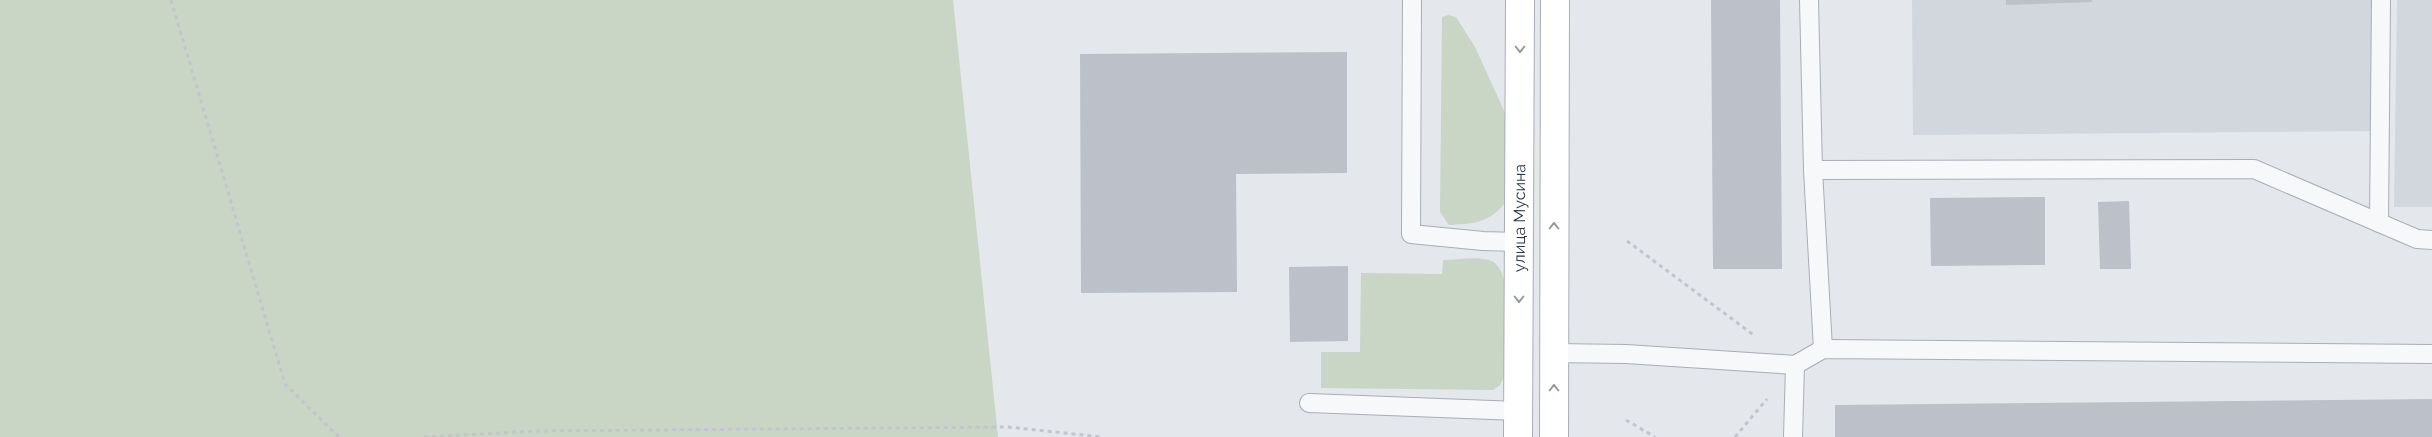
<svg xmlns="http://www.w3.org/2000/svg" width="2432" height="437" viewBox="0 0 2432 437" font-family="Raleway,sans-serif">
<style>
.built{fill:#d2d6dd}
.green{fill:#c9d5c5}
.building{fill:#bbc0c9}
.lines{fill:none;stroke-linecap:round;stroke-linejoin:round}
.lane-casing{stroke:#a9aeb6;stroke-width:20}
.secondary-casing{stroke:#a9aeb6;stroke-width:30}
.path{stroke:#c2c5cb;stroke-width:3;stroke-dasharray:4 4;stroke-linecap:butt}
.lane{stroke:#f7f8fa;stroke-width:18}
.secondary{stroke:#fff;stroke-width:28}
.oneway{stroke:#959aa2}
.labels{text-anchor:middle;dominant-baseline:central;stroke-width:4;stroke-linejoin:round;paint-order:stroke}
.street-label{font-size:16px;fill:#2b3444;stroke:#f4f6f9}
</style>
<rect width="100%" height="100%" fill="#e4e7ec"/>
<!-- built -->
<g class="built">
<path d="M1912 0H2373L2374 131 1913 135Z"/>
<path d="M2397 0H2432V207H2394Z"/>
</g>
<!-- green -->
<g class="green">
<path d="M0 0H953L998 437H0Z"/>
<path d="M1448 15 1456 17 1475 47 1506 115 1504 204C1489 223 1472 224 1449 225L1440 212 1442 17Z"/>
<path d="M1443 260C1457 260 1476 256 1489 260 1517 268 1506 349 1506 373L1500 385 1493 390 1321 388V352H1360L1361 273 1442 274Z"/>
</g>
<!-- building -->
<g class="building">
<path d="M1711 0H1780L1782 269H1713Z"/>
<path d="M2006 0H2092V2L2006 5Z"/>
<path d="M1347 52V173L1236 174 1237 292 1081 293 1080 54Z"/>
<path d="M2045 197V265L1931 266 1930 198Z"/>
<path d="M2129 201 2131 269H2100L2098 202Z"/>
<path d="M1348 266V341L1290 342 1289 267Z"/>
<path d="M2432 399V437H1835V405Z"/>
</g>
<g class="lines">
<!-- lane casing -->
<g class="lane-casing">
<g id="lane">
<path d="M1412 0 1411 234 1483 241 1519 242"/>
<path d="M1809 0 1813 170 1823 349"/>
<path d="M1813 170 2254 169 2417 239 2432 240"/>
<path d="M2379 223 2381 0"/>
<path d="M1554 353 1626 354 1795 365 1823 349 2432 354"/>
<path d="M1309 403 1518 411"/>
<path d="M1793 437 1795 365"/>
</g>
</g>
<!-- secondary casing -->
<g class="secondary-casing">
<g id="secondary">
<path id="s1" d="M1518 437 1520 0"/>
<path d="M1554 437 1555 0"/>
</g>
</g>
<!-- path -->
<g class="path">
<path d="M171 0 285 384 339 437"/>
<path d="M1627 241 1755 336"/>
<path d="M1626 420 1655 437"/>
<path d="M424 437 536 431 1008 427 1102 437"/>
<path d="M1735 437 1767 399"/>
</g>
<!-- lane -->
<use href="#lane" class="lane"/>
<!-- secondary -->
<use href="#secondary" class="secondary"/>
</g>
<!-- one-way arrows -->
<defs><path id="oneway-chevron" d="M-2-3.5L2.5 0L-2 3.5" fill="none" stroke-width="1.6" stroke-linecap="round" stroke-linejoin="round" transform="scale(1.25)"/></defs>
<g class="oneway">
<use href="#oneway-chevron" transform="translate(1520 49) rotate(90)"/>
<use href="#oneway-chevron" transform="translate(1554 226) rotate(-90)"/>
<use href="#oneway-chevron" transform="translate(1519 299) rotate(90)"/>
<use href="#oneway-chevron" transform="translate(1554 388) rotate(-90)"/>
</g>
<g class="labels">
<!-- street labels -->
<g class="street-label">
<text stroke="none"><textPath href="#s1" startOffset="219">улица Мусина</textPath></text>
</g>
</g>
</svg>
